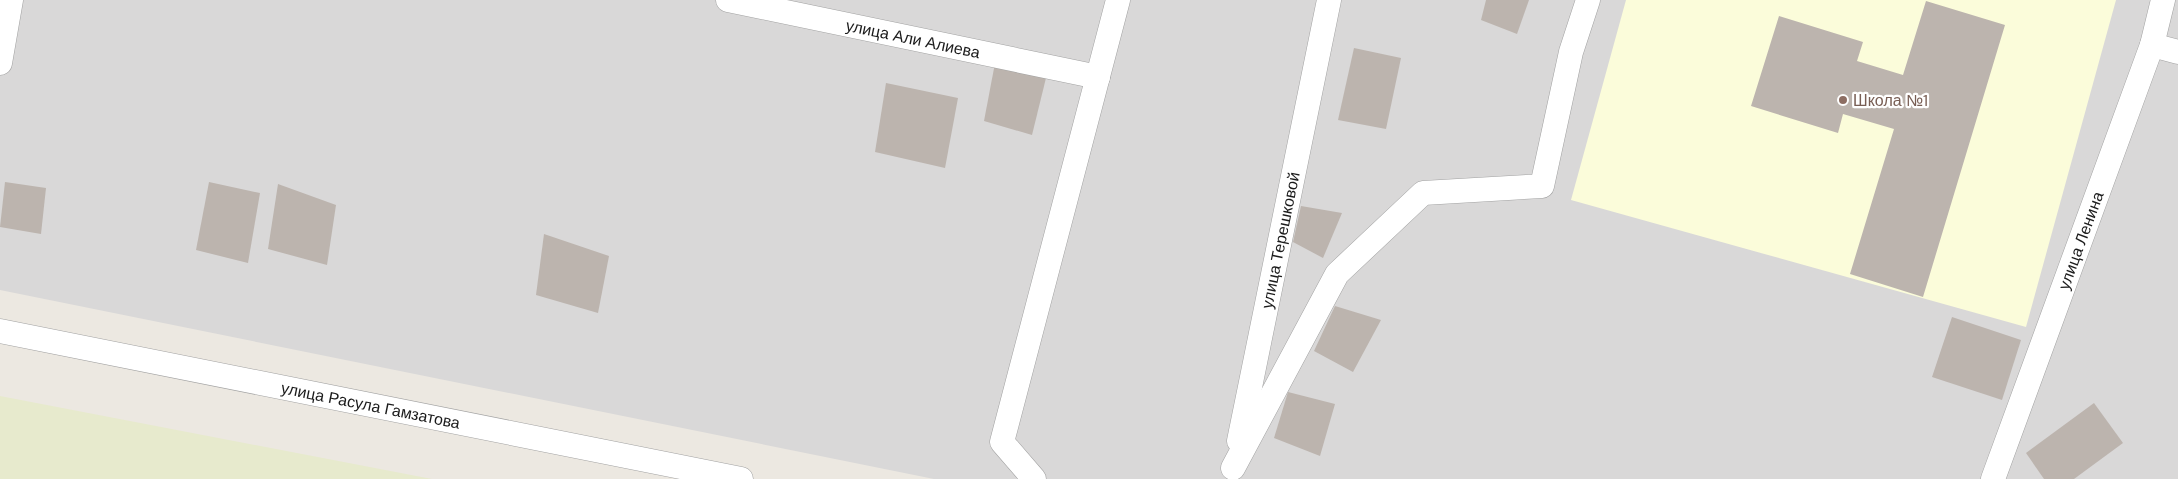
<svg xmlns="http://www.w3.org/2000/svg" width="2178" height="479" viewBox="0 0 2178 479" font-family="'DM Sans',sans-serif">
<style>
.residential{fill:#d9d8d8}
.education{fill:#fbfcda}
.farmland{fill:#e7eacd}
.building{fill:#bcb4ae}
.lines{fill:none;stroke-linecap:round;stroke-linejoin:round}
.street-casing{stroke:#a2a2a2;stroke-width:25}
.street{stroke:#fff;stroke-width:24}
.education-dot{fill:#8d6e63;stroke:#fff;stroke-width:2}
.labels{text-anchor:middle;dominant-baseline:central;stroke-width:4.5;stroke-linejoin:round;paint-order:stroke}
.street-label{font-size:16px;fill:#1b1b1b;stroke:#fff}
.education-label{font-size:16px;fill:#785e54;stroke:#fff;text-anchor:start}
</style>
<rect width="100%" height="100%" fill="#ece8e1"/>
<!-- residential -->
<path class="residential" d="M0 0H2178V479H934L0 290Z"/>
<!-- education -->
<path class="education" d="M1626 0H2116L2026 327 1571 200Z"/>
<!-- farmland -->
<path class="farmland" d="M0 396 432 479H0Z"/>
<!-- building -->
<g class="building">
<path d="M1486 0H1529L1517 34 1481 20Z"/>
<path d="M1926 1 2005 25 1923 297 1850 274 1894 129 1843 114 1838 133 1751 106 1779 16 1863 42 1857 61 1903 75Z"/>
<path d="M1354 48 1401 58 1386 129 1338 120Z"/>
<path d="M995 63 1046 78 1032 135 984 121Z"/>
<path d="M886 83 958 98 945 168 875 152Z"/>
<path d="M5 182 46 188 41 234 0 227Z"/>
<path d="M209 182 260 193 248 263 196 250Z"/>
<path d="M278 184 336 205 327 265 268 249Z"/>
<path d="M1301 206 1342 213 1323 258 1293 242Z"/>
<path d="M544 234 609 256 598 313 536 295Z"/>
<path d="M1335 306 1381 320 1353 372 1314 351Z"/>
<path d="M1952 317 2021 340 2002 400 1932 377Z"/>
<path d="M1288 392 1335 404 1320 456 1274 438Z"/>
<path d="M2094 403 2123 443 2074 479H2044L2026 453Z"/>
</g>
<g class="lines">
<!-- street casing -->
<g class="street-casing">
<g id="street">
<path id="s1" d="M728 0 1098 77"/>
<path d="M2152 45 2178 52"/>
<path d="M0 63 11 0"/>
<path id="s2" d="M0 331 741 479"/>
<path id="s3" d="M1239 441 1329 0"/>
<path d="M1233 468 1337 274 1423 193 1542 186 1571 52 1588 0"/>
<path d="M1034 479 1002 442 1118 0"/>
<path id="s4" d="M1993 479 2152 45 2163 0"/>
</g>
</g>
<!-- street -->
<use href="#street" class="street"/>
</g>
<!-- markers -->
<circle class="education-dot" cx="1843" cy="100" r="5"/>
<g class="labels">
<!-- street labels -->
<g class="street-label">
<text stroke="none"><textPath href="#s1" startOffset="189">улица Али Алиева</textPath></text>
<text stroke="none"><textPath href="#s3" startOffset="205">улица Терешковой</textPath></text>
<text stroke="none"><textPath href="#s4" startOffset="254">улица Ленина</textPath></text>
<text stroke="none"><textPath href="#s2" startOffset="378">улица Расула Гамзатова</textPath></text>
</g>
<!-- education labels -->
<g class="education-label">
<text x="1853" y="100">Школа №1</text>
</g>
</g>
</svg>
